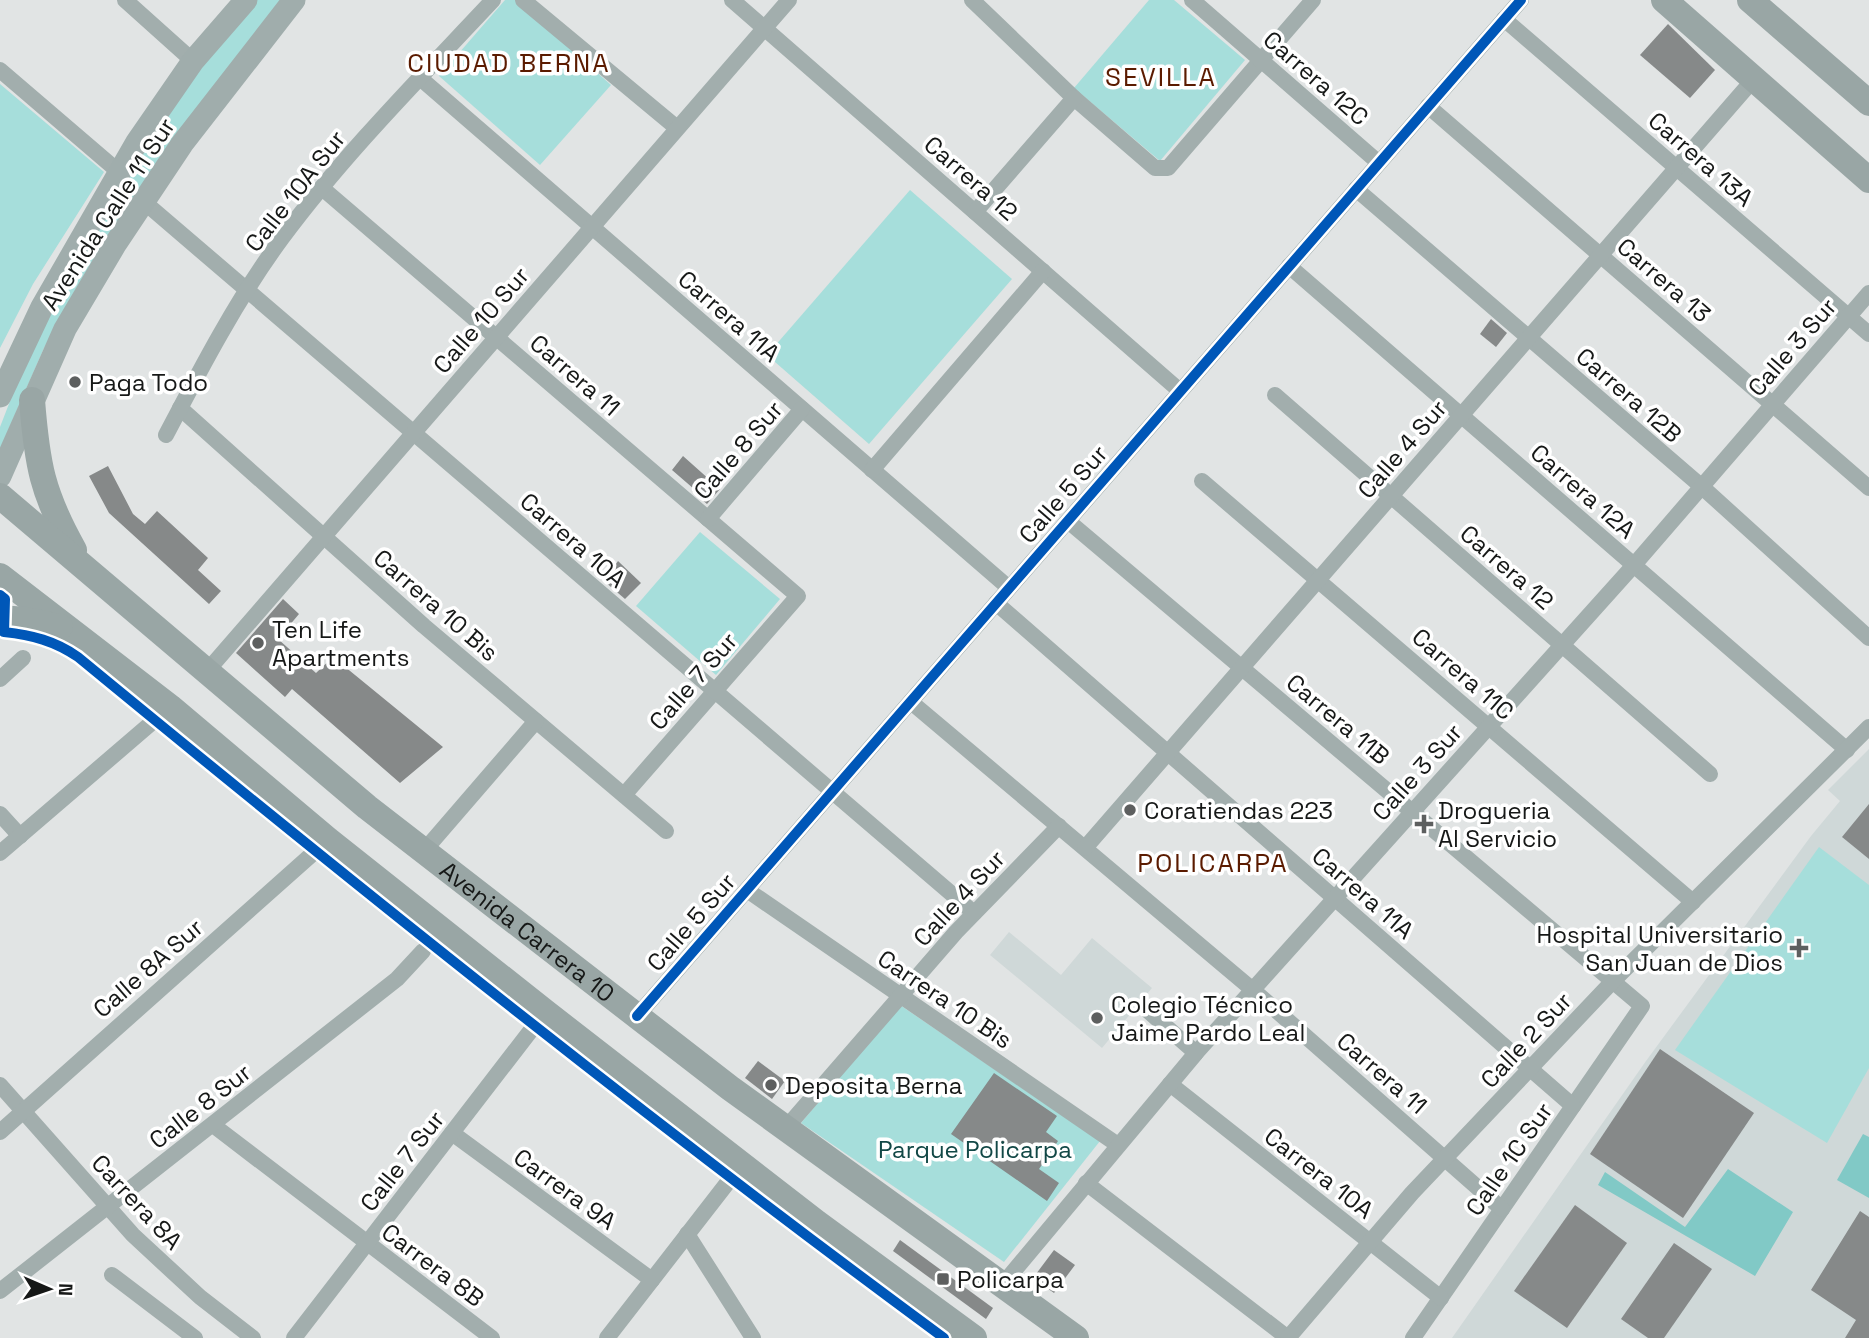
<svg xmlns="http://www.w3.org/2000/svg" width="1869" height="1338" viewBox="0 0 1869 1338" font-family="'Space Grotesk',sans-serif">
<style>
.built{fill:#cfd8d8}
.green{fill:#a6dedb}
.forest{fill:#81c9c6}
.building{fill:#868989}
.lines{fill:none;stroke-linecap:round;stroke-linejoin:round}
.minor{stroke:#a2aead;stroke-width:16}
.secondary{stroke:#a0adac;stroke-width:23}
.primary{stroke:#99a6a5;stroke-width:26}
.cycleway-casing{stroke:#fff;stroke-width:15}
.cycleway{stroke:#0057b8;stroke-width:10}
.poi-dot{fill:#5d5f5f;stroke:#fff;stroke-width:2.5}
.labels{text-anchor:middle;dominant-baseline:central;stroke-width:7;stroke-linejoin:round;paint-order:stroke}
.street-label{font-size:24px;fill:#161817;stroke:#fff}
.poi-label{font-size:24px;fill:#161817;stroke:#fff;text-anchor:start}
.park-label{font-size:24px;fill:#124846;stroke:#fff}
.neighbourhood-label{font-size:26px;letter-spacing:2px;fill:#5b1b00;stroke:#fff}
</style>
<rect width="100%" height="100%" fill="#e1e4e4"/>
<!-- built -->
<g class="built">
<path d="M1869 749V1338H1452L1646 1061 1811 836 1840 801 1828 790Z"/>
<path d="M1009 932 1061 975 1092 938 1152 988 1102 1048 990 955Z"/>
</g>
<!-- green -->
<g class="green">
<path d="M254 0H281L77 287 44 348 0 449V427L45 311 171 104Z"/>
<path d="M505 0H515L611 85 540 165 439 76Z"/>
<path d="M1149 0H1174L1245 60 1160 161 1074 88Z"/>
<path d="M0 84 104 172 33 284 0 348Z"/>
<path d="M910 190 1012 279 869 444 767 355Z"/>
<path d="M700 532 780 599 716 675 636 606Z"/>
<path d="M1819 847 1869 885V1068L1827 1143 1675 1050Z"/>
<path d="M900 1005 1100 1141 1004 1262 801 1123Z"/>
</g>
<!-- forest -->
<g class="forest">
<path d="M1863 1134 1869 1137V1198L1837 1180Z"/>
<path d="M1728 1169 1793 1212 1755 1276 1598 1185 1605 1172 1685 1227Z"/>
</g>
<!-- building -->
<g class="building">
<path d="M1668 24 1715 70 1690 98 1640 55Z"/>
<path d="M1491 319 1507 333 1496 347 1480 334Z"/>
<path d="M683 456 720 489 707 504 692 491 694 489 672 470Z"/>
<path d="M108 466 133 514 145 524 157 511 208 558 198 570 221 591 209 604 109 513 89 476Z"/>
<path d="M618 561 641 583 625 599 604 581Z"/>
<path d="M283 599 299 614 278 639 316 673 333 657 443 747 400 783 292 689 285 697 236 653Z"/>
<path d="M1869 804V859L1842 837Z"/>
<path d="M1660 1049 1754 1113 1683 1218 1590 1154Z"/>
<path d="M758 1061 785 1081 772 1099 745 1078Z"/>
<path d="M994 1073 1057 1116 1046 1132 1058 1141 1039 1169 1059 1183 1047 1201 951 1134Z"/>
<path d="M1575 1205 1627 1243 1567 1328 1514 1291Z"/>
<path d="M1860 1211 1869 1217V1338H1845L1856 1320 1811 1290Z"/>
<path d="M900 1240 993 1308 986 1319 893 1251Z"/>
<path d="M1674 1243 1712 1269 1664 1338H1648L1621 1319Z"/>
<path d="M1054 1250 1075 1265 1054 1293 1033 1278Z"/>
</g>
<g class="lines">
<!-- minor -->
<g class="minor">
<path d="M125 0 193 61"/>
<path d="M523 0 677 128"/>
<path d="M732 0 1180 391"/>
<path d="M972 0 1074 98 1155 168H1168L1313 0"/>
<path d="M1192 0 1379 163"/>
<path d="M1504 19 1869 334"/>
<path d="M0 70 119 172"/>
<path d="M420 78 1009 588"/>
<path d="M1428 106 1869 488"/>
<path d="M322 188 798 596 624 795"/>
<path d="M1356 189 1701 486 1869 638"/>
<path d="M143 201 974 913"/>
<path d="M975 212 1074 98"/>
<path d="M1289 266 1847 750"/>
<path d="M1275 395 1710 774"/>
<path d="M180 408 424 626 666 831"/>
<path d="M166 435C201 368 237 299 282 238 345 153 421 77 493 0"/>
<path d="M872 470 1043 271"/>
<path d="M1202 481 1693 902"/>
<path d="M708 519 802 409"/>
<path d="M1068 521 1642 1006 1413 1338"/>
<path d="M996 603 1573 1106"/>
<path d="M208 670 789 0"/>
<path d="M0 679 23 658"/>
<path d="M911 702 1253 990 1502 1209"/>
<path d="M0 814 20 836"/>
<path d="M1085 848 1753 80"/>
<path d="M423 852 536 721"/>
<path d="M0 853 170 707"/>
<path d="M747 890 1118 1145"/>
<path d="M1146 1009 1196 1053"/>
<path d="M637 1016 1521 0"/>
<path d="M1170 1084 1441 1298"/>
<path d="M0 1085 133 1235 200 1297 253 1338"/>
<path d="M213 1125 492 1338"/>
<path d="M785 1129 956 932 1059 826"/>
<path d="M0 1132 328 840"/>
<path d="M452 1133 652 1280"/>
<path d="M1086 1183 1288 1338"/>
<path d="M687 1234 753 1338"/>
<path d="M112 1275 195 1338"/>
<path d="M1003 1284 1196 1053 1634 565 1869 293"/>
<path d="M0 1291 397 979 423 951"/>
<path d="M294 1338 545 1012"/>
<path d="M607 1338 742 1164"/>
<path d="M1288 1338 1412 1193 1613 981 1869 727"/>
</g>
<!-- secondary -->
<g class="secondary">
<path d="M0 396 42 307 137 142 193 61 246 0"/>
<path d="M0 476 65 329 116 243 182 144 294 0"/>
</g>
<!-- primary -->
<g class="primary">
<path d="M1664 0 1869 180"/>
<path d="M1750 0 1869 103"/>
<path d="M32 400C37 464 42 493 74 550"/>
<path id="s1" d="M0 496 367 807 730 1088 1076 1338"/>
<path d="M0 576 170 707 328 840 545 1012 817 1223 974 1338"/>
<path d="M0 618 26 620 60 627"/>
</g>
<!-- cycleway casing -->
<g class="cycleway-casing">
<g id="cycleway">
<path d="M0 595 5 599 4 632C32 635 55 641 78 657 361 890 648 1120 944 1338"/>
<path d="M637 1016 1521 0"/>
</g>
</g>
<!-- cycleway -->
<use href="#cycleway" class="cycleway"/>
</g>
<!-- markers -->
<g class="poi-dot">
<circle cx="75" cy="382" r="7"/>
<circle cx="258" cy="643" r="7"/>
<circle cx="1130" cy="810" r="7"/>
<path d="M1420.5 813.5h7v7h7v7h-7v7h-7v-7h-7v-7h7z"/>
<path d="M1795.5 937.5h7v7h7v7h-7v7h-7v-7h-7v-7h7z"/>
<circle cx="1097" cy="1018" r="7"/>
<circle cx="771" cy="1085" r="7"/>
<rect x="936" y="1272" width="14" height="14" rx="3.5"/>
</g>
<g class="labels">
<!-- street labels -->
<g class="street-label">
<text transform="translate(1316 78) rotate(41)">Carrera 12C</text>
<text transform="translate(1701 159) rotate(41)">Carrera 13A</text>
<text transform="translate(971 178) rotate(41)">Carrera 12</text>
<text transform="translate(295 191) rotate(-52)">Calle 10A Sur</text>
<text transform="translate(108 214) rotate(-57)">Avenida Calle 11 Sur</text>
<text transform="translate(1664 280) rotate(41)">Carrera 13</text>
<text transform="translate(729 316) rotate(41)">Carrera 11A</text>
<text transform="translate(481 320) rotate(-49)">Calle 10 Sur</text>
<text transform="translate(1792 347) rotate(-49)">Calle 3 Sur</text>
<text transform="translate(575 375) rotate(41)">Carrera 11</text>
<text transform="translate(1629 395) rotate(41)">Carrera 12B</text>
<text transform="translate(1402 449) rotate(-49)">Calle 4 Sur</text>
<text transform="translate(738 450) rotate(-49)">Calle 8 Sur</text>
<text transform="translate(1583 491) rotate(41)">Carrera 12A</text>
<text transform="translate(1063 494) rotate(-49)">Calle 5 Sur</text>
<text transform="translate(573 540) rotate(41)">Carrera 10A</text>
<text transform="translate(1507 567) rotate(41)">Carrera 12</text>
<text transform="translate(436 605) rotate(41)">Carrera 10 Bis</text>
<text transform="translate(1463 674) rotate(41)">Carrera 11C</text>
<text transform="translate(693 681) rotate(-49)">Calle 7 Sur</text>
<text transform="translate(1338 719) rotate(40)">Carrera 11B</text>
<text transform="translate(1417 772) rotate(-48)">Calle 3 Sur</text>
<text transform="translate(1363 893) rotate(41)">Carrera 11A</text>
<text transform="translate(959 898) rotate(-47)">Calle 4 Sur</text>
<text transform="translate(691 922) rotate(-49)">Calle 5 Sur</text>
<text stroke="none"><textPath href="#s1" startOffset="684">Avenida Carrera 10</textPath></text>
<text transform="translate(148 968) rotate(-41)">Calle 8A Sur</text>
<text transform="translate(945 999) rotate(34)">Carrera 10 Bis</text>
<text transform="translate(1526 1040) rotate(-47)">Calle 2 Sur</text>
<text transform="translate(1382 1073) rotate(41)">Carrera 11</text>
<text transform="translate(200 1106) rotate(-38)">Calle 8 Sur</text>
<text transform="translate(1509 1159) rotate(-55)">Calle 1C Sur</text>
<text transform="translate(402 1161) rotate(-52)">Calle 7 Sur</text>
<text transform="translate(1319 1173) rotate(38)">Carrera 10A</text>
<text transform="translate(565 1189) rotate(36)">Carrera 9A</text>
<text transform="translate(137 1202) rotate(47)">Carrera 8A</text>
<text transform="translate(433 1265) rotate(37)">Carrera 8B</text>
</g>
<!-- poi labels -->
<g class="poi-label">
<text x="89" y="382">Paga Todo</text>
<text x="272" y="629">Ten Life<tspan x="272" dy="28">Apartments</tspan></text>
<text x="1144" y="810">Coratiendas 223</text>
<text x="1438" y="810">Drogueria<tspan x="1438" dy="28">Al Servicio</tspan></text>
<text x="1783" y="934" text-anchor="end">Hospital Universitario<tspan x="1783" dy="28">San Juan de Dios</tspan></text>
<text x="1111" y="1004">Colegio Técnico<tspan x="1111" dy="28">Jaime Pardo Leal</tspan></text>
<text x="785" y="1085">Deposita Berna</text>
<text x="957" y="1279">Policarpa</text>
</g>
<!-- park labels -->
<g class="park-label">
<text x="975" y="1149">Parque Policarpa</text>
</g>
<!-- neighbourhood labels -->
<g class="neighbourhood-label">
<text x="509" y="63">CIUDAD BERNA</text>
<text x="1161" y="77">SEVILLA</text>
<text x="1213" y="863">POLICARPA</text>
</g>
</g>
<!-- north arrow -->
<g transform="translate(49 1289) rotate(92)" stroke="#ffffff" stroke-width="5" paint-order="stroke">
<path d="M0-5L12 26L0 18L-12 26Z" fill="#161817"/>
<text y="-10" font-size="19" font-weight="bold" text-anchor="middle" fill="#161817">N</text>
</g>
</svg>
